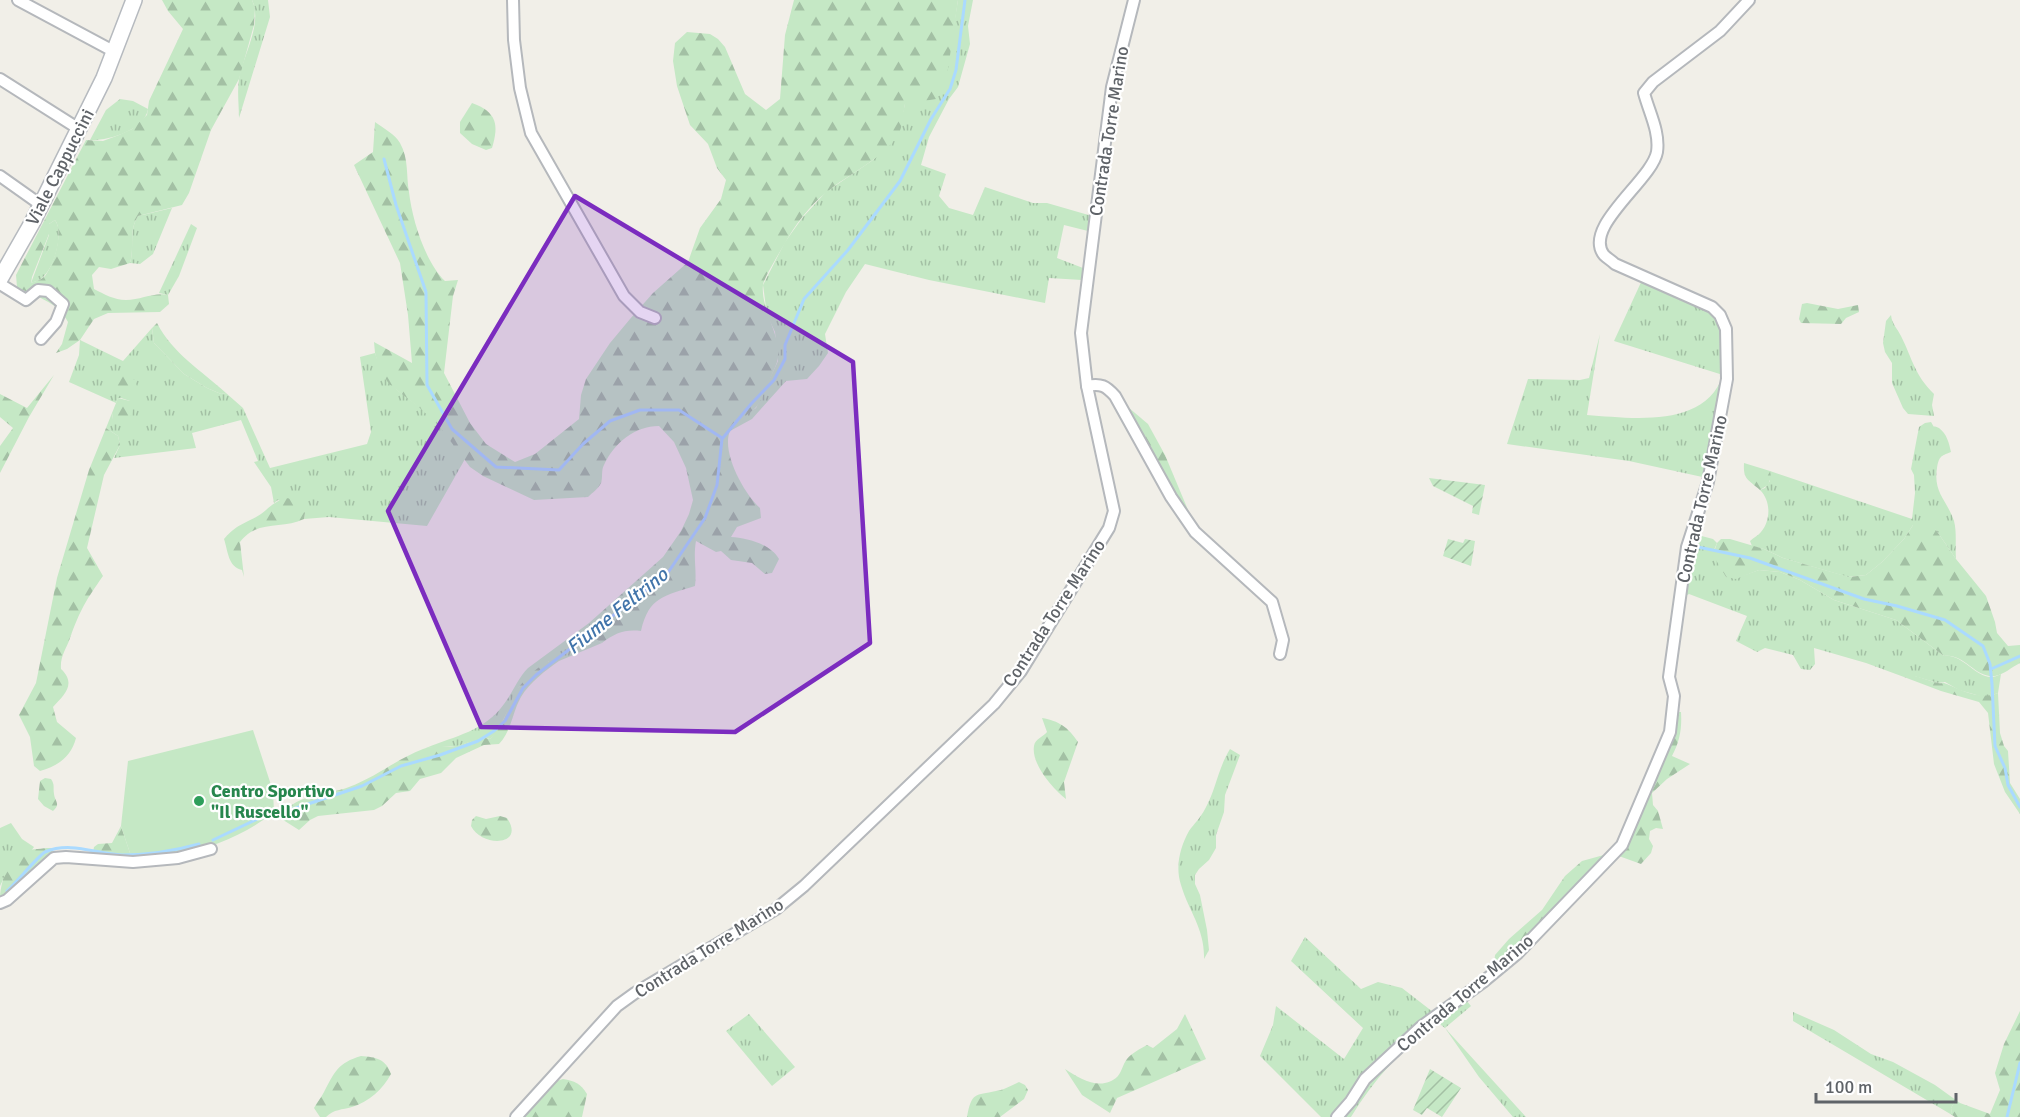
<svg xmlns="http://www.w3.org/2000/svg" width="2020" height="1117" viewBox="0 0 2020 1117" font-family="Signika,sans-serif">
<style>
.grass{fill:url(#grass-tufts)}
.forest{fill:url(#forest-firs);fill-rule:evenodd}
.garden{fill:url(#garden-furrows)}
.pitch{fill:#c5e8c5}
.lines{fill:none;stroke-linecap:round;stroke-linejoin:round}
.stream{stroke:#aadaff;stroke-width:3}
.street-casing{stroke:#b5b8bc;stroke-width:14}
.secondary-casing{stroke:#b6babf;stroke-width:18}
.street{stroke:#fff;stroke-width:10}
.secondary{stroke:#fff;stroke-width:15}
.marked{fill:#7b2cbf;fill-opacity:0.2;stroke:#7b2cbf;stroke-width:4.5;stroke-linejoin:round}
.leisure-dot{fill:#2e9e5b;stroke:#fff;stroke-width:2}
.labels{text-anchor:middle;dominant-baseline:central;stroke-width:4.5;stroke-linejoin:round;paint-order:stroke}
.street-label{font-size:18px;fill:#5f6368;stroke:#fff}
.leisure-label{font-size:18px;font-weight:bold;fill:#27864d;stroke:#fff;text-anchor:start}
.water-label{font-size:20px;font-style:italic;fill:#4174aa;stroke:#fff}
</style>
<defs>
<pattern id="grass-tufts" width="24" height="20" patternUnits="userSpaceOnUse" patternTransform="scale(1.5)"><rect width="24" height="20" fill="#c5e8c5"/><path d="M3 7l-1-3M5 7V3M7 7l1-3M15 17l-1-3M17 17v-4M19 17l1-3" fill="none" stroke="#a3c0a4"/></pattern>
<pattern id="forest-firs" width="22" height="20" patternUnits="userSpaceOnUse" patternTransform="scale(1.5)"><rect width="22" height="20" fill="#c5e8c5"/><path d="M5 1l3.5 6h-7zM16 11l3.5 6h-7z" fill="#a3c0a4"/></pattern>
<pattern id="garden-furrows" width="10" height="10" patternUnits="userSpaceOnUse" patternTransform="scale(1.5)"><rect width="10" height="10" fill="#c5e8c5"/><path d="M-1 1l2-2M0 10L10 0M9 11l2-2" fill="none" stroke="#a3c0a4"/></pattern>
</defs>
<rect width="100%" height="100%" fill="#f1efe8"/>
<!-- grass -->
<g class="grass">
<path d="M252 0H268L270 17 239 118C239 105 237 92 239 79 243 55 263 24 252 0Z"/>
<path d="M958 0H973L968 26 970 44 958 87 949 99 929 137 921 165 946 174 939 196 949 208 973 215 985 187 1033 203H1047L1092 216 1088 231 1064 225 1057 258 1083 268 1082 280 1049 278 1045 303 929 280 865 264 846 292 825 334 828 353 819 366 807 379 786 381 752 419 730 431 737 420 756 408 778 361 775 332 767 315 763 285 785 242 803 217 826 192 873 160 898 134 905 104 953 30Z"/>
<path d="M120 99 133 101 148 109C145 130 108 141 90 140L106 110Z"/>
<path d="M172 208 153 254 140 264 130 263C135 246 128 232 138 216Z"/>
<path d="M55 220C64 232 55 265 44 276 41 280 36 281 31 283L49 235V224Z"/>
<path d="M191 224 197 228 179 276 168 295 159 293Z"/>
<path d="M1643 278 1713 309C1740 333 1714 445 1707 478L1629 461 1507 444 1528 379 1580 380 1589 378 1600 334 1587 415C1631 418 1705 429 1723 375L1614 341Z"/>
<path d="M1891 315C1892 324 1897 328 1901 336 1913 360 1914 374 1934 394L1932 405 1934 416 1908 414 1903 408 1892 383V363L1885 352 1883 343 1886 321Z"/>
<path d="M152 328 154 343 184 374 207 388 221 394 226 393 243 408 270 468 367 444 371 432 360 357 375 353C386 387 397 389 422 409 439 423 453 441 465 459L427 526 329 517 304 519 305 513 278 500 274 503 271 487 254 462 258 461 241 420 192 433 196 448 114 458 120 445 118 436 106 428 112 413 113 419 130 401 121 398H118L116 403 69 382 79 355 80 340 123 361Z"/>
<path d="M1931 422C1936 430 1931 424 1939 428 1947 434 1949 443 1951 452 1940 456 1939 457 1937 468 1933 493 1947 500 1954 521 1957 532 1955 547 1956 559L1936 530 1913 525 1904 539 1882 562 1866 575 1848 577 1783 558 1764 549 1752 546 1750 541C1754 537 1758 536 1761 532 1771 520 1771 501 1760 490L1765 488 1770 481V471L1912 519 1915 493 1914 475 1911 469 1919 427 1925 423Z"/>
<path d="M1694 534 1713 539 1717 543 1714 550 1726 577 1745 575 1759 570 1780 572 1800 580 1834 600 1896 620 1944 656C1966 653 1979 687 2001 674L1998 693 1990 696H1980L1959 690 1945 682 1938 683 1914 676 1904 677 1866 663 1814 648 1815 664 1810 670 1801 669 1793 655 1765 648 1757 652 1736 641 1747 616 1689 594 1682 598Z"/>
<path d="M589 623C589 631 594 639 602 643L559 661H549L531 676 519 687 497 733 490 739 484 737 458 746 426 748C455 736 485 731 504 704 513 692 518 678 528 668Z"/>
<path d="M1230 749 1240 755 1225 795 1224 812 1216 835V848L1209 860 1199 869 1195 875V884L1200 895 1207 930 1209 950 1204 959C1205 929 1189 912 1181 885 1175 867 1180 847 1189 831 1194 824 1201 817 1205 809 1216 790 1218 768 1230 749Z"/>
<path d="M11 823 22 839 34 847 31 851C12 854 8 871 0 886V828Z"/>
<path d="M1305 937 1361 989 1378 982 1402 988 1433 1012 1380 1057 1356 1083 1331 1117H1321L1260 1056 1273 1025 1276 1006 1344 1059 1363 1028 1291 961Z"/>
<path d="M1466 1000 1471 1006 1445 1028 1526 1117H1513L1479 1077 1445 1028 1437 1022C1402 1049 1374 1079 1351 1117H1340L1368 1078 1407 1040Z"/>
<path d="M1793 1012 1834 1030 1871 1054 1893 1062 1935 1085 1960 1103H1954L1951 1108 1952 1115 1793 1021Z"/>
<path d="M749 1014 795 1067 772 1086 726 1031Z"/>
</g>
<!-- forest -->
<g class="forest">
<path d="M162 0H252L255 8 254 25 239 79 211 130 189 193 182 205 138 216C128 232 135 247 130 263L111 269 99 267 92 275 94 289C104 294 114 300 126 300 141 300 154 292 168 295L169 304 160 312 108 313 94 319 80 340 67 349 56 353 62 344 68 322C56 300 37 298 17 287L16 275 86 140 103 141 119 135 132 129 147 115 149 101 183 29 168 11ZM55 220C64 232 54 264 45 276 41 280 36 281 31 283L32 277 49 234V224Z"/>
<path d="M794 0H958L948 69 936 99 905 104C903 113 903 127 898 135 883 159 848 174 827 192 810 205 794 226 784 245 779 253 764 278 763 285 760 310 786 342 776 365 770 378 765 395 757 406 749 416 736 418 730 431 721 452 744 494 760 508L761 518 737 527 731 537C747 538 771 544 779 559L772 573 765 574 752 563 731 560 721 551 716 552 696 541C693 558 697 570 695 586 665 596 649 596 641 631 625 629 615 633 602 643 594 639 588 631 589 623L663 557 681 531 689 514 693 500 686 468 674 442 659 426C635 426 614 443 604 465 601 470 603 478 601 483 599 488 592 493 588 497L534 500 483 476 470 467 439 426 421 409 389 384 379 368 375 353 374 342 412 363 408 315 400 263 354 165 373 152 375 122C383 128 395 134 400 143 409 159 406 175 409 192 412 219 425 262 445 281L458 280 453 296 444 373 470 423 486 444 515 462 535 454 579 419 581 395 586 379 610 343 630 319 653 293 688 262 700 228 721 199 726 180 717 168 708 144 690 125 677 86 673 61 675 43 687 32 710 34 718 39 725 47 745 94 766 110 780 99 785 35Z"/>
<path d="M472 103C497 112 499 125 492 148L486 150 472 144 460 133V122Z"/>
<path d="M1807 303 1838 309 1858 305 1859 312 1846 318 1841 324 1801 323 1799 319 1802 304Z"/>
<path d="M157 323C173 354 201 370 226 393L221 394 207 388 184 374 154 343 152 328Z"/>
<path d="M121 373 135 380 138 390 134 394C126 393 117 390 115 381Z"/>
<path d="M54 375 29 417 0 473V446L13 428 0 417V394L27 408Z"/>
<path d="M118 398 130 401 133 408 132 415 121 422 113 419 112 413Z"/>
<path d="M1122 402 1148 424 1165 455 1196 529 1171 491Z"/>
<path d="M106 428 118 436 120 445 104 475 87 548 103 576C86 600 80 610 70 638 66 650 60 656 61 669 77 684 64 695 53 707L57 722 76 738C71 757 58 766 40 771L34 766 30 737 19 715 36 683 57 578 89 470Z"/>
<path d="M1744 463 1770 471 1771 477 1768 485 1760 490C1748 479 1743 480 1744 463Z"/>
<path d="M286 498C296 499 300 505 305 513L304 519C282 530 257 519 240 542L244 577 242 570C228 567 228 551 224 539 238 523 246 524 261 514 270 507 275 501 286 498Z"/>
<path d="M1924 521 1936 530 1956 559 1986 596 1995 622 1997 633 2008 646 2020 645V663C2012 667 2003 675 1995 676 1974 678 1965 653 1944 656L1896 620 1834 600 1800 580 1780 572 1759 570 1736 579 1726 577 1713 555 1717 543 1721 539H1730L1764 549 1783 558 1849 577 1866 575 1882 562 1904 539 1913 525Z"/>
<path d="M549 661H559C545 671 530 682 521 697 512 713 512 730 499 744L484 745 456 758 441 773 420 779 410 791 396 793 382 806 374 810 318 816 310 820 299 830 280 818C292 794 328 795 349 787 376 777 397 759 423 749 433 745 445 748 455 746 468 745 477 735 490 739 504 727 506 709 515 693 521 682 537 667 549 661Z"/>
<path d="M1909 675C1920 676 1928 681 1938 683 1945 684 1940 681 1947 684 1963 691 1980 700 1998 693L2000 733 2004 746 2008 751 2010 783 2020 799V814L2005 792 1994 764 1988 713 1979 702 1941 691 1904 677Z"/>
<path d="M1676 712H1681C1682 728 1680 741 1672 756L1690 764 1667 779 1652 793 1653 805 1658 811 1663 829 1656 828 1650 831 1649 839 1653 846 1651 853 1641 864 1616 855 1629 838 1670 745 1675 726Z"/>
<path d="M1042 718C1059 721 1068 727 1078 742L1064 782 1066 799C1053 789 1031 764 1034 746 1035 739 1043 737 1047 732Z"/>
<path d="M45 778 51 779C55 785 53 787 54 794 55 802 61 804 53 811L44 806 38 799 40 781Z"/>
<path d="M476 816 486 819 500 816 507 818C526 846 482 848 471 826L472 820Z"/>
<path d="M121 826 132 859 92 857 94 847 98 844 112 843Z"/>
<path d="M47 848H52L53 853 27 881 0 899C0 884 8 858 22 852 29 849 39 849 47 848Z"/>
<path d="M1611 853 1493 973 1495 955 1509 939 1542 910 1565 876 1582 861Z"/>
<path d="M2020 1011V1117H1955L1952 1115 1951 1108 1954 1103H1960L1990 1114 2000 1090 1995 1073 2004 1044Z"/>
<path d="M1185 1014 1206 1059 1117 1098 1110 1113 1082 1095 1065 1069C1080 1079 1102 1092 1118 1076 1122 1071 1123 1064 1127 1059 1132 1053 1140 1049 1147 1045L1153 1048 1177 1029Z"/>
<path d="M361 1056C376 1057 386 1059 391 1074 383 1089 369 1102 352 1107 342 1110 334 1109 326 1117H320L314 1108C317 1102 321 1098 324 1092 335 1071 338 1063 361 1056Z"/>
<path d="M563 1079C575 1081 580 1083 587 1094L582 1117H522L550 1083Z"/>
<path d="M1019 1082 1025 1085 1028 1090 1024 1099 1000 1117H967C972 1091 975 1096 996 1091 1004 1090 1012 1085 1019 1082Z"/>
</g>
<!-- garden -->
<g class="garden">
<path d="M1429 478 1485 485 1479 515 1472 513 1473 506 1433 486Z"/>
<path d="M1448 539 1463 543 1465 539 1475 541 1471 566 1443 556Z"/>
<path d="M1430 1069 1461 1088 1442 1117 1427 1108 1422 1115 1413 1110Z"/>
</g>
<!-- pitch -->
<path class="pitch" d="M253 730 273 791 274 812C248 833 212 848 178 855 163 858 147 858 132 859L121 826 128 761Z"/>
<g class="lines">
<!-- stream -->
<g class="stream">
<path d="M384 159 396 205 426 292 427 385 452 429 496 467 559 470 583 444 610 421 640 410H679L722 438"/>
<path d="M1698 547 1750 558 1864 599 1897 606 1945 620 1983 646 1990 664 1992 684 1995 746 2005 768 2008 785 2020 807"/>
<path d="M1991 669 2020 656"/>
<path d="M284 812 362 786 401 766 440 755 478 741 494 731 505 721 523 688 536 675 667 574 705 518 717 485 722 439 751 404 774 380 785 359V345L804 299 848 250 900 181 931 119 950 89 956 70 965 0"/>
<path d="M213 840 268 814"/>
<path d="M7 891C15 884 40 854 45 852 71 841 96 854 122 855 149 855 174 851 199 844"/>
<path d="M2007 1117 2020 1063"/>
</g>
<!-- street casing -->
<g class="street-casing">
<g id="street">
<path d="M18 0 115 52"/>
<path d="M513 0 514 40 520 88 531 133 624 296 640 312 655 318"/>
<path d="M0 79 79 129"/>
<path d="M0 176 41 205"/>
<path d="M0 284 26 300 38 290 48 291 63 304 56 322 41 339"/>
<path d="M1087 386C1101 383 1106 386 1115 396L1171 497 1195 532 1272 602 1283 640 1280 654"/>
<path d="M0 903 7 900 54 858 66 857 133 862 178 858 211 849"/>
<path d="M516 1117 617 1006 635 993 776 909 804 886 994 704 1021 671 1109 528 1114 511 1087 386 1081 333 1112 87 1134 0"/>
<path d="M1337 1117 1351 1101 1365 1079 1422 1026 1483 982 1518 953 1622 845 1670 732 1674 696 1669 677 1687 547 1708 482 1727 379 1726 329 1720 315 1712 307 1615 264C1612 261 1607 258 1604 255 1582 227 1652 180 1657 152 1660 132 1649 112 1644 93L1653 82 1720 31 1749 0"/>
</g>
</g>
<!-- secondary casing -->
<g class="secondary-casing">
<path id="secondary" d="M0 279 32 223 104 78 134 0"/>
</g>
<!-- street -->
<use href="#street" class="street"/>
<!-- secondary -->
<use href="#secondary" class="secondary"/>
</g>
<!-- marked area -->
<path class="marked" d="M575 196 853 362 870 643 735 732 481 727 388 511Z"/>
<!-- markers -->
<circle class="leisure-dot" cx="199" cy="801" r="6"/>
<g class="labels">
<!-- street labels -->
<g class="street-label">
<text transform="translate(1109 131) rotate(-81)">Contrada Torre Marino</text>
<text transform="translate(60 167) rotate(-63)">Viale Cappuccini</text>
<text transform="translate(1702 499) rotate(-77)">Contrada Torre Marino</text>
<text transform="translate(1054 613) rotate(-57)">Contrada Torre Marino</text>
<text transform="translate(709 948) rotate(-32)">Contrada Torre Marino</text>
<text transform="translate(1465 993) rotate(-40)">Contrada Torre Marino</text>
</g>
<!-- leisure labels -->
<g class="leisure-label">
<text x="211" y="791">Centro Sportivo<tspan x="211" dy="21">"Il Ruscello"</tspan></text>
</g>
<!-- water labels -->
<g class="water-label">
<text transform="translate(617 611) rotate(-39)">Fiume Feltrino</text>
</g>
</g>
<!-- scale -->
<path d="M1816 1093v9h140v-9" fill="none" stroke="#5f6368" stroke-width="3"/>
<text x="1825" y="1093" font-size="18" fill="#5f6368" stroke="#ffffff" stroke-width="4.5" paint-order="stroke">100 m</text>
</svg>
